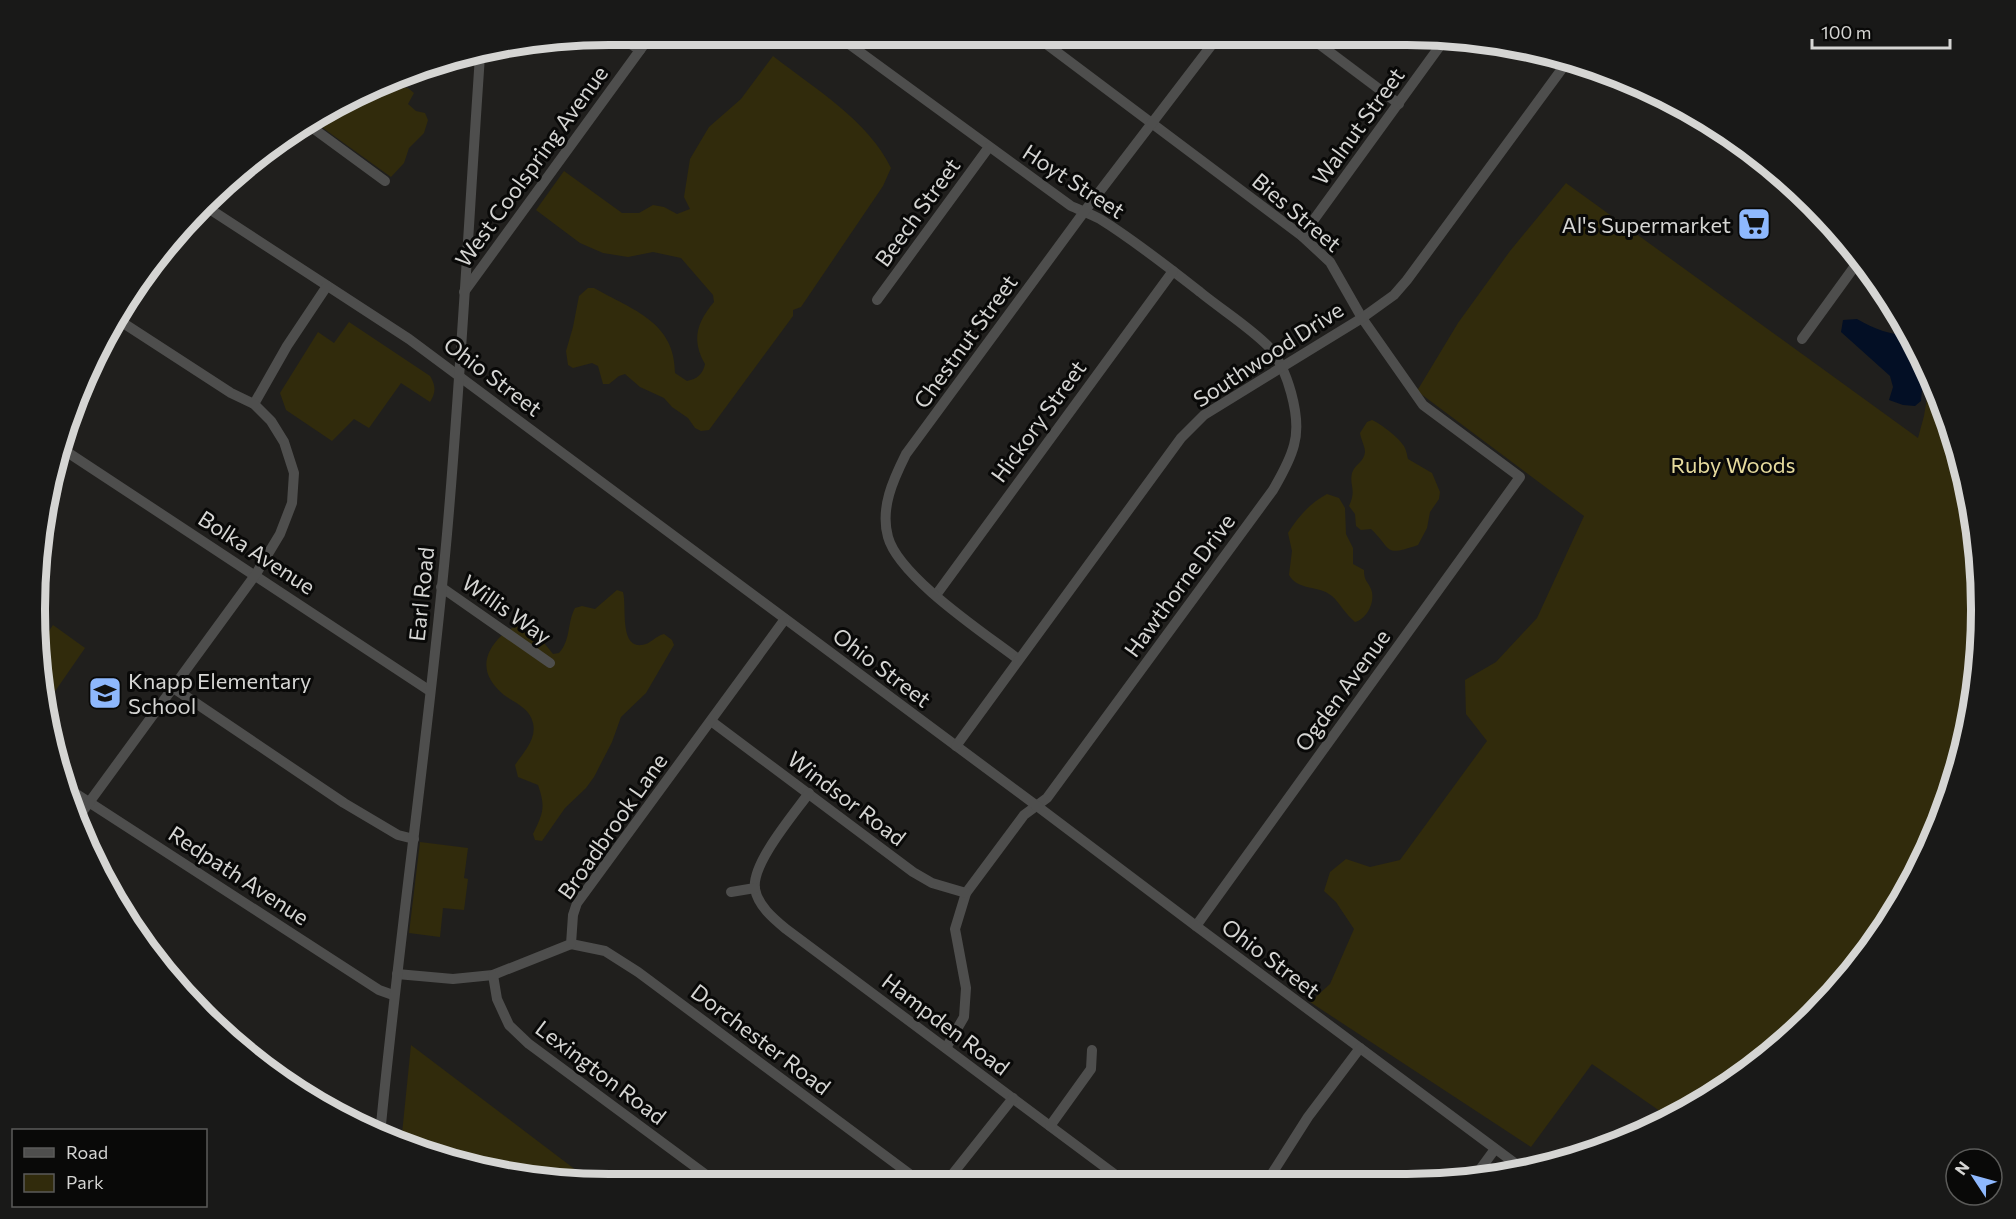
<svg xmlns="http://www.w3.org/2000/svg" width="2016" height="1219" viewBox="0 0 2016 1219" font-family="Commissioner,sans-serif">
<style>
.green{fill:#312b0c}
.water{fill:#030f25}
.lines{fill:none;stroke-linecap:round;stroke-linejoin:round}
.minor{stroke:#4e4e4d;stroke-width:10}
.labels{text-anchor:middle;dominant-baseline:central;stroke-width:6;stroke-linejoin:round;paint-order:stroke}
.street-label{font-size:22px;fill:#d5d5d3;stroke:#090908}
.poi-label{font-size:22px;fill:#d5d5d3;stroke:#090908;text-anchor:end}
.park-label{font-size:22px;fill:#e5da9d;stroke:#090908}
.rim{fill:none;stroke:#d5d5d3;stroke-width:8}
</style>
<rect width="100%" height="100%" fill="#201f1d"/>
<!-- green -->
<g class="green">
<path d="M773 56C815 89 868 120 891 168L883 186 801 307 793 310V316L709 430 701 431 695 428 688 418 672 407 664 398 640 387 625 374 619 376 609 384H603L598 366 592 363 573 368 568 365 566 351 573 327 579 296 588 288H594C633 310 675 322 675 373L687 381C697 379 703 374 705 364 691 340 697 322 714 302L713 295 681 258 653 252 628 257 603 253 580 243 536 210 564 171 622 213H639L653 205 664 207 677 214 690 209 684 197 690 159 709 127 741 99Z"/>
<path d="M388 85 408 88 414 93 408 104 416 111 425 113 428 120 424 133 409 148 404 163 391 177 316 123Z"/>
<path d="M1566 183 1918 438 1924 416 1930 379 1951 424 1977 534 1980 647 1962 758 1922 864 1863 959 1786 1042 1694 1108 1670 1118 1592 1064 1531 1147 1310 1002 1330 984 1354 929 1336 902 1324 891 1330 872 1346 859 1370 867 1400 860 1487 741 1466 714 1465 680 1496 662 1537 618 1584 516 1417 391 1458 323 1510 251Z"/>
<path d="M349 322 430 376C436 386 436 392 430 402L401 383 369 428 354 419 332 441 286 410 280 393 318 332 334 343Z"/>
<path d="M1372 420C1380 423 1399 438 1403 445 1406 448 1407 455 1408 459L1432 473 1440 492 1439 499 1430 512 1427 528 1418 545C1383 557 1393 550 1371 529L1361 530 1356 526 1355 514 1349 506C1357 489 1349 486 1352 473 1355 464 1364 462 1365 452 1365 446 1361 440 1360 433L1367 422Z"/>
<path d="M1327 494 1339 498 1345 508 1346 534 1353 548V564L1364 570C1364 581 1367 580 1371 589 1376 601 1367 619 1355 622 1345 614 1340 603 1332 596 1319 585 1298 591 1289 575L1292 551 1288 533C1298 517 1310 503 1327 494Z"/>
<path d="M617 590 623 592C627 607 619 648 642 645 651 644 655 636 664 634L672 640 674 645 646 693 621 717 612 742 594 777 586 788 565 808 542 841 535 840 533 834C543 813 546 808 538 785L518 777 515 765C523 753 537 739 533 723 530 708 515 703 504 695 481 676 481 656 501 636 507 631 514 625 522 627 536 631 544 643 553 654L559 653C571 640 567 623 575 608L582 606 595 609Z"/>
<path d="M53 625 85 648 49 700 40 644Z"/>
<path d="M420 842 468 848 464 878 468 879 464 910 443 908 440 937 409 933Z"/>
<path d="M411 1045 589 1180H535L401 1144Z"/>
</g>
<!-- water -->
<path class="water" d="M1857 319C1874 329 1891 335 1911 336L1924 366 1921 401 1915 406 1903 405 1889 400 1893 387 1890 376 1841 332 1843 320Z"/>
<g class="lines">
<!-- minor -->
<g class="minor">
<path d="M617 35 640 50"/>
<path d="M838 36 1071 206C1080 210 1091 214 1100 219 1134 240 1168 267 1200 292 1222 310 1248 326 1268 346 1287 367 1302 417 1294 445 1290 461 1281 476 1273 490L1047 798 1024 815 966 893 955 929 966 988 964 1017 946 1048"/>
<path d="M1037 37 1302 236 1330 262 1362 318 1423 405 1520 477 1196 926"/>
<path d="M1311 38 1399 104"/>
<path d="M310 126 385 181"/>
<path d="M208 208 409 339 1037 806 1196 926 1524 1170"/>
<path d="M1302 236 1445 39"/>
<path d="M464 292 651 35"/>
<path d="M877 300 989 147"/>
<path d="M1802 339 1860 259"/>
<path d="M254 404 287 346 327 286"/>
<path d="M61 448 430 691"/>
<path d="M441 587 550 663"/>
<path d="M936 595 1173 271"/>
<path d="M1018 659C984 633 899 577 888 537 880 508 893 480 906 454L1084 212 1217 38"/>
<path d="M172 687 344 803 398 835 414 839"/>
<path d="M711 721 913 872 932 883 966 893"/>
<path d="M956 746 1181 438 1204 415 1362 318 1394 295 1407 280 1567 62"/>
<path d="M64 786 379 990 393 995"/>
<path d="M809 793C794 814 751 864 755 889 758 906 774 919 786 929L1125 1182"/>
<path d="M77 819 256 574 280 534 292 503 294 473 284 442 271 421 254 404 231 393 117 319"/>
<path d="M731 892 755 888"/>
<path d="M571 944 605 951 638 972 919 1181"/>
<path d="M397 974 453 979 493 975 571 944 573 915 577 903 785 619"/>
<path d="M493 975 497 999 509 1025 529 1044 713 1180"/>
<path d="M1050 1126 1091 1069 1092 1050"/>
<path d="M380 1135C399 935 429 735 447 534 461 375 469 215 480 56"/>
<path d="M1473 1179 1495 1149"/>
<path d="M947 1181 1013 1098"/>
<path d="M1266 1183 1308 1117 1360 1048"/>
</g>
</g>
<!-- icons -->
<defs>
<g id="supermarket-square" transform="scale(1.725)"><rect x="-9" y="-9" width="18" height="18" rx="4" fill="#8eb8fd" stroke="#090908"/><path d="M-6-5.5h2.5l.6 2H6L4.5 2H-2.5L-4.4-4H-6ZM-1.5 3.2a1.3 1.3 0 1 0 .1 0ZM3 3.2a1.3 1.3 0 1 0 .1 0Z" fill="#111"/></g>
<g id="school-square" transform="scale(1.725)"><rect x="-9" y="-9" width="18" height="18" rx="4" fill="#8eb8fd" stroke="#090908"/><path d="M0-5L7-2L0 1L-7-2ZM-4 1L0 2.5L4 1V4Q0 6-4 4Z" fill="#111"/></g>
</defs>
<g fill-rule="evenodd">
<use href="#supermarket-square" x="1754" y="224"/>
<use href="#school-square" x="105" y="693"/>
</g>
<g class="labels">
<!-- street labels -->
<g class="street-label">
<text transform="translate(1358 126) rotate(-54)">Walnut Street</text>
<text transform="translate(531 166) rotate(-54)">West Coolspring Avenue</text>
<text transform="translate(1074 181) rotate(33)">Hoyt Street</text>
<text transform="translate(917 212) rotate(-54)">Beech Street</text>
<text transform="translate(1297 212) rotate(40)">Bies Street</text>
<text transform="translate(965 341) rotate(-54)">Chestnut Street</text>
<text transform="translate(1268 354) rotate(-33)">Southwood Drive</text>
<text transform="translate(493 376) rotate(37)">Ohio Street</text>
<text transform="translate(1038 421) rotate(-54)">Hickory Street</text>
<text transform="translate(257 552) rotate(33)">Bolka Avenue</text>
<text transform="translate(1179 585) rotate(-54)">Hawthorne Drive</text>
<text transform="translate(421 594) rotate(-84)">Earl Road</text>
<text transform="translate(507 609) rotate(35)">Willis Way</text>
<text transform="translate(882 667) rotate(37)">Ohio Street</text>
<text transform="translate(1342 690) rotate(-54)">Ogden Avenue</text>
<text transform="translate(847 798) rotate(37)">Windsor Road</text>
<text transform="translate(612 826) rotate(-55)">Broadbrook Lane</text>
<text transform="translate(239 875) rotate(33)">Redpath Avenue</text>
<text transform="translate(1271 958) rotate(37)">Ohio Street</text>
<text transform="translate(946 1024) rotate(37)">Hampden Road</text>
<text transform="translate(761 1039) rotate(37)">Dorchester Road</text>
<text transform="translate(601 1072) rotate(37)">Lexington Road</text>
</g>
<!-- poi labels -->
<g class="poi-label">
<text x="1731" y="224">Al's Supermarket</text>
<text x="128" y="680" text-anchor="start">Knapp Elementary<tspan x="128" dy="25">School</tspan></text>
</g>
<!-- park labels -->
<g class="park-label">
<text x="1733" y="464">Ruby Woods</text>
</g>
</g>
<!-- crop -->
<path d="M0 0H2016V1219H0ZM609 45H1407A564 564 0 0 1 1971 609V610A564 564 0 0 1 1407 1174H609A564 564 0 0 1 45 610V609A564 564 0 0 1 609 45Z" fill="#191918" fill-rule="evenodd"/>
<path class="rim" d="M609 45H1407A564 564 0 0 1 1971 609V610A564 564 0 0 1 1407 1174H609A564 564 0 0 1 45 610V609A564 564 0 0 1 609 45Z"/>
<!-- legend -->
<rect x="12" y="1129" width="195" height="78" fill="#090908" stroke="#5b5b59" stroke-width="1.5"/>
<rect x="24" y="1148" width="30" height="9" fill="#4e4e4d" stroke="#5b5b59" stroke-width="1.5"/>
<text x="66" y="1159" font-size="18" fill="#d5d5d3">Road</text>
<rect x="24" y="1174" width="30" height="18" fill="#312b0c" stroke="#5b5b59" stroke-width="1.5"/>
<text x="66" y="1189" font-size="18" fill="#d5d5d3">Park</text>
<!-- north arrow -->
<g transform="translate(1974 1177) rotate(306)"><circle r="28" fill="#090908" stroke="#5b5b59" stroke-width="1.5"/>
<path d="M0-4.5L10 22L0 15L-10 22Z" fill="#8eb8fd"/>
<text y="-9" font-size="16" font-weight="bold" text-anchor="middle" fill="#d5d5d3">N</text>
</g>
<!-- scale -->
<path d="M1812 39v9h138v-9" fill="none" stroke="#d5d5d3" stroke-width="3"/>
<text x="1821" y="39" font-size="18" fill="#d5d5d3" stroke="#090908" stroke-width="4.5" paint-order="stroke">100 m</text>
</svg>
